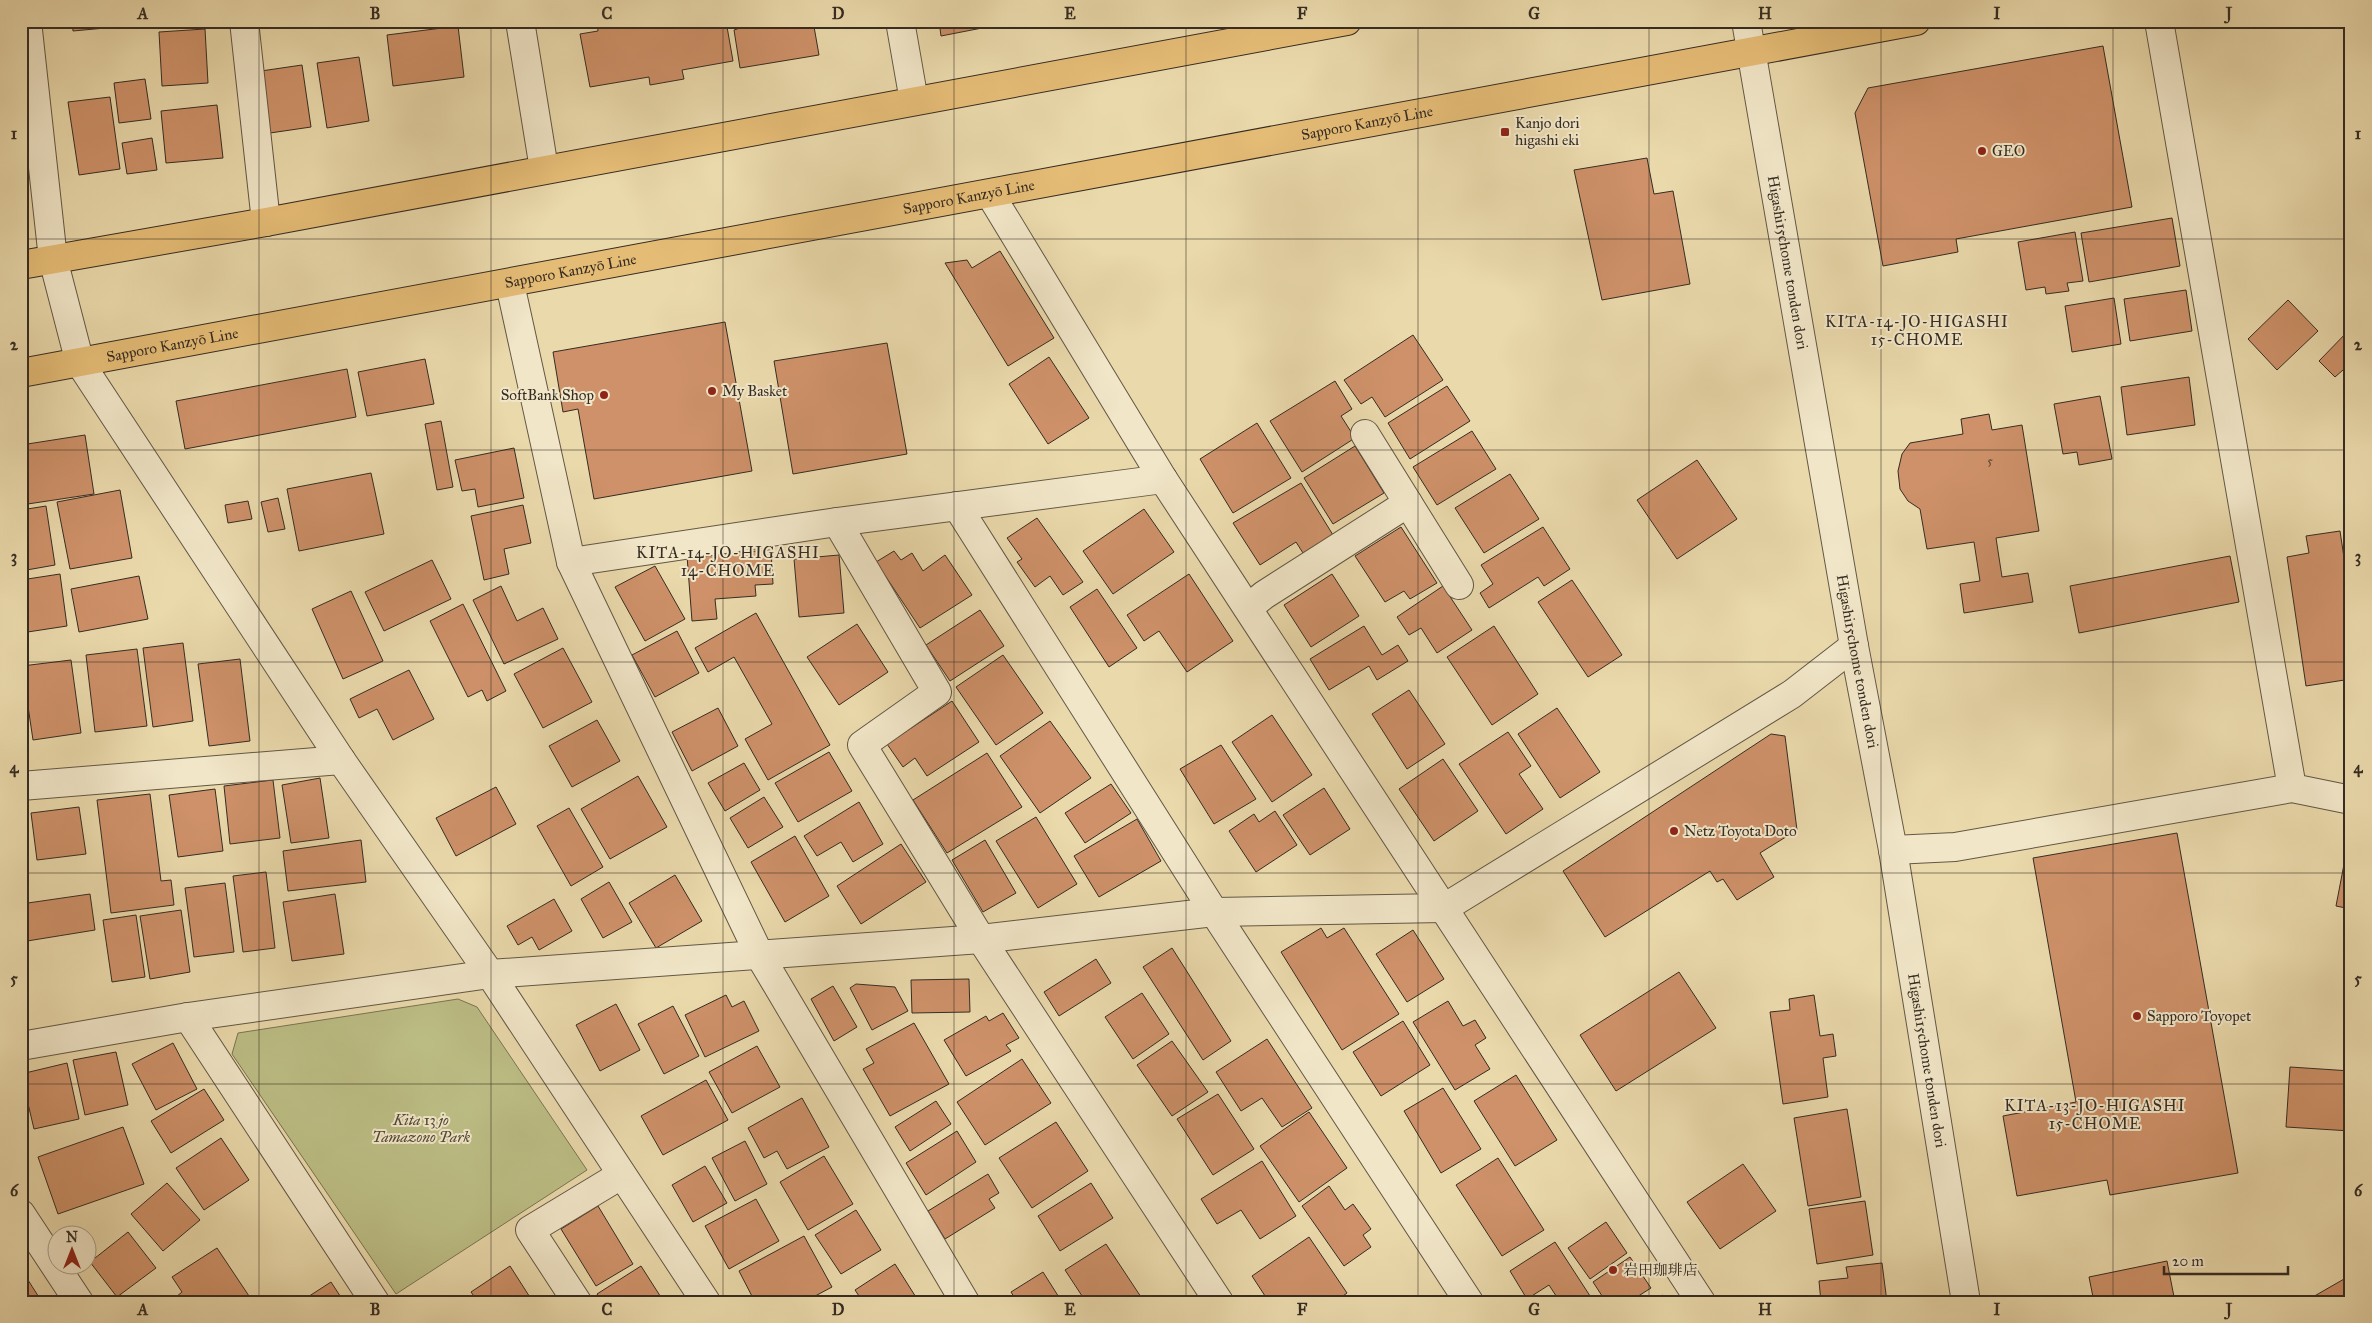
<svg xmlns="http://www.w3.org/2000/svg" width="2372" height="1323" viewBox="0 0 2372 1323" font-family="'IM FELL Great Primer','Noto Serif JP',serif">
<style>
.green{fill:#bcbe85;stroke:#787554}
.building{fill:#ce9169;stroke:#352c23}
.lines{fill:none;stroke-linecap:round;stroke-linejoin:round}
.minor-casing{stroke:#625745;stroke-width:30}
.major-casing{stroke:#352c23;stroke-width:30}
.minor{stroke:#f1e6c8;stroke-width:28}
.major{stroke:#e5bc76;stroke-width:28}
.grid{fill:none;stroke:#352c23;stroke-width:1;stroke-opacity:0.55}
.poi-dot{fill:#8f2418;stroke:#f1e6c8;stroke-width:2}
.labels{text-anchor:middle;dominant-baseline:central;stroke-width:4;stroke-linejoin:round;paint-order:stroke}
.number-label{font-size:12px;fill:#5b4534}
.poi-label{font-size:15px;fill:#352c23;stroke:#f1e6c8;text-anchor:start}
.street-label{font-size:15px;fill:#352c23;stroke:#f1e6c8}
.park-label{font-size:15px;font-style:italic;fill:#504937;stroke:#f1e6c8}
.neighbourhood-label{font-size:16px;letter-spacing:1px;fill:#352c23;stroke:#f1e6c8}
.neatline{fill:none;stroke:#352c23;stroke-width:2}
.grid-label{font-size:16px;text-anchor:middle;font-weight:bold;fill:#352c23}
</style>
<rect width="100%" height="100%" fill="#ead9ab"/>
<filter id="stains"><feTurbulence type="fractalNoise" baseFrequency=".004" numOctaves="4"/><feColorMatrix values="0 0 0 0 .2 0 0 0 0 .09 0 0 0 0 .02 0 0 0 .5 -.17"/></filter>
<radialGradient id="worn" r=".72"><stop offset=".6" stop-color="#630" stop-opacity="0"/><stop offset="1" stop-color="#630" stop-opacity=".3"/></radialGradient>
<!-- green -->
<path class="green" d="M458 999 477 1007 587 1170 396 1294 232 1054 238 1033Z"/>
<!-- building -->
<g class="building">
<path d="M72 21H138V25L73 31Z"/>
<path d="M314 21H346L314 24Z"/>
<path d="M597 21H685L686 26 726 21 733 61 682 70 684 79 650 85 649 77 590 87 580 34 598 31Z"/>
<path d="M738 21H813L819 55 740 68 734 30 740 28Z"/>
<path d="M939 21H1018L941 36Z"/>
<path d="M458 26 464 77 393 86 387 35Z"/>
<path d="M205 29 208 83 162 86 159 32Z"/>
<path d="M2103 46 2132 207 1956 239 1958 252 1883 266 1855 113 1868 88Z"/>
<path d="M359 57 369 121 327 128 317 63Z"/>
<path d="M302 65 311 127 270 133 261 71Z"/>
<path d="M145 79 151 119 119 123 114 83Z"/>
<path d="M110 97 120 169 79 175 68 102Z"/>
<path d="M217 105 223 158 166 163 161 111Z"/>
<path d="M152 138 157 170 127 174 122 143Z"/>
<path d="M1647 158 1654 194 1673 191 1690 284 1602 300 1574 170Z"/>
<path d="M2172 218 2180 266 2089 282 2081 233Z"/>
<path d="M2075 232 2083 281 2067 283 2069 291 2046 294 2045 287 2026 290 2018 242Z"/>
<path d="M1000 251 1054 338 1008 366 945 263 967 260 972 268Z"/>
<path d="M2186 290 2192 331 2130 341 2124 299Z"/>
<path d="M2114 298 2121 344 2072 352 2065 306Z"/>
<path d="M2288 300 2318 331 2277 370 2248 339Z"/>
<path d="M725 322 752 471 594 499 578 409 563 412 553 352Z"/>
<path d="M2351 328V363L2335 377 2319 361Z"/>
<path d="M1413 335 1443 380 1385 417 1372 397 1361 404 1344 380Z"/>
<path d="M887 343 907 454 793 474 774 361Z"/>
<path d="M1049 357 1089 418 1048 444 1009 384Z"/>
<path d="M425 359 434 404 367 416 358 372Z"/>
<path d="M347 369 356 417 185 449 176 401Z"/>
<path d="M2189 377 2195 425 2127 435 2121 387Z"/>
<path d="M1335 381 1352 409 1341 416 1355 438 1302 472 1270 421Z"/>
<path d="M1447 386 1470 421 1410 459 1388 423Z"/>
<path d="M2100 396 2112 459 2079 465 2077 452 2063 454 2054 404Z"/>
<path d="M1989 414 1992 430 2022 425 2039 531 1996 538 2002 577 2028 573 2033 602 1964 613 1960 584 1980 581 1974 542 1927 549 1920 509 1908 501 1900 489 1898 471 1902 454 1910 443 1963 434 1961 419Z"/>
<path d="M441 421 453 487 437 490 425 424Z"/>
<path d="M1257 423 1291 478 1233 513 1200 459Z"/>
<path d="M1472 431 1496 469 1437 505 1413 467Z"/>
<path d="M85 435 94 494 21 505V445Z"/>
<path d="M1355 446 1384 493 1333 524 1304 478Z"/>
<path d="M514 448 524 498 478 507 475 489 462 491 455 460Z"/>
<path d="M1697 460 1737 519 1677 559 1637 500Z"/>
<path d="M371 473 384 534 299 551 287 489Z"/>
<path d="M1510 474 1539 519 1484 553 1455 508Z"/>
<path d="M1301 483 1333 535 1303 553 1296 542 1260 565 1233 523Z"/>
<path d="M120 490 132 558 70 569 57 502Z"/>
<path d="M278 498 285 529 268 532 261 502Z"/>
<path d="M248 501 252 519 228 523 225 505Z"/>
<path d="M523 505 531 543 504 549 509 574 484 580 471 516Z"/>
<path d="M46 506 55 565 21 571V510Z"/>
<path d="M1144 509 1174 552 1113 594 1083 551Z"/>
<path d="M1037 518 1083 582 1063 595 1050 576 1035 587 1017 562 1022 559 1007 538Z"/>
<path d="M1401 527 1437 583 1410 599 1404 591 1385 602 1355 556Z"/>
<path d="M1543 527 1570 569 1544 586 1538 577 1489 608 1480 593 1493 584 1481 565Z"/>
<path d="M2340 531 2351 604V679L2306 686 2287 557 2309 553 2306 536Z"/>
<path d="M771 550 773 584 755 585 756 596 715 599 717 619 692 621 687 556Z"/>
<path d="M894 551 901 560 912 553 923 571 945 555 972 595 920 628 876 562Z"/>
<path d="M839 555 844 613 799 617 794 559Z"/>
<path d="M2230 556 2239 602 2079 633 2070 586Z"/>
<path d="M432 560 451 599 384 631 365 592Z"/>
<path d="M655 566 685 619 645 641 615 587Z"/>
<path d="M60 574 67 626 21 633V580Z"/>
<path d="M1189 574 1233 641 1187 672 1159 631 1144 641 1127 615Z"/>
<path d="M1332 574 1359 616 1311 647 1284 605Z"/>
<path d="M139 576 148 619 79 632 71 589Z"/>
<path d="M1572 580 1622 655 1588 677 1538 602Z"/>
<path d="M501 586 517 621 543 608 558 639 504 664 473 600Z"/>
<path d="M1443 586 1472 630 1437 653 1421 628 1409 635 1397 617Z"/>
<path d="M1097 589 1137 648 1109 667 1070 607Z"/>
<path d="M351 591 383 661 343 679 312 609Z"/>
<path d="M463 604 506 691 487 701 482 690 468 697 430 621Z"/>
<path d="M980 610 1004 646 950 681 926 645Z"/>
<path d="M756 613 830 745 768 780 745 739 772 724 734 657 708 672 695 648Z"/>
<path d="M857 624 888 672 839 705 807 657Z"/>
<path d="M1364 626 1382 655 1398 645 1408 661 1377 680 1369 666 1329 690 1310 659Z"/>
<path d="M1494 626 1538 694 1492 725 1447 657Z"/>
<path d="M677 631 699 673 655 697 632 655Z"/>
<path d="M183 643 193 721 153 727 143 648Z"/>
<path d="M563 648 592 702 543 728 514 674Z"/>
<path d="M137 649 147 726 95 732 86 655Z"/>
<path d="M1003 655 1043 713 996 745 956 687Z"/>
<path d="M240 659 250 741 209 746 198 664Z"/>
<path d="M71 660 81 733 33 740 22 666Z"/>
<path d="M409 670 434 719 393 740 377 709 359 718 350 699Z"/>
<path d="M1409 690 1445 744 1407 769 1372 714Z"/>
<path d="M952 701 979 742 927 776 915 758 903 767 887 744Z"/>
<path d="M718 708 738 746 692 771 672 732Z"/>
<path d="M1557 708 1600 772 1560 798 1518 734Z"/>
<path d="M1272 715 1312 775 1272 802 1232 742Z"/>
<path d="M597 720 620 761 572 787 549 746Z"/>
<path d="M1050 721 1091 778 1040 813 1000 756Z"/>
<path d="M1508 732 1531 766 1519 774 1543 809 1506 834 1459 764Z"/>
<path d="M1771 734 1785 736 1797 830 1760 853 1774 877 1737 900 1723 879 1717 882 1710 871 1605 937 1563 871Z"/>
<path d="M1221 745 1256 799 1214 824 1180 769Z"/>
<path d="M829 752 852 791 798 822 775 783Z"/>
<path d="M987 753 1022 807 947 853 913 800Z"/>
<path d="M1443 759 1478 811 1434 841 1399 789Z"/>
<path d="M744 763 760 790 725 811 708 783Z"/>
<path d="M638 776 667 827 610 859 581 809Z"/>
<path d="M320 778 329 838 291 843 282 785Z"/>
<path d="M273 780 280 838 230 844 224 786Z"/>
<path d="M1111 784 1131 813 1085 843 1065 813Z"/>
<path d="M496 787 516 824 456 856 436 818Z"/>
<path d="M1324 788 1350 829 1310 855 1283 815Z"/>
<path d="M215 789 223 851 178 857 169 795Z"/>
<path d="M150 794 161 881 171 880 174 905 111 913 97 800Z"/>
<path d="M764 797 783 827 748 848 730 818Z"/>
<path d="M859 802 883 844 853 862 841 842 817 856 804 836Z"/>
<path d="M79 807 86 854 37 860 31 813Z"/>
<path d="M569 808 603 867 571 886 537 826Z"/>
<path d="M1275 811 1297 845 1256 872 1229 831 1254 814 1259 822Z"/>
<path d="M1036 817 1077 884 1038 908 996 841Z"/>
<path d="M1137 819 1161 861 1099 897 1074 856Z"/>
<path d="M2177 833 2238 1173 2110 1195 2107 1180 2017 1196 2003 1116 2076 1102 2033 858Z"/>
<path d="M2350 833H2351V909L2336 906Z"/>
<path d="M795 836 829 896 785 922 751 862Z"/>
<path d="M361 840 366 882 288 891 283 851Z"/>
<path d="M985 840 1016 893 983 912 952 860Z"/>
<path d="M901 844 926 882 861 924 837 886Z"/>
<path d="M266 872 275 948 243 952 233 876Z"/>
<path d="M675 875 702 921 656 948 629 903Z"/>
<path d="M609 882 632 922 603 938 581 899Z"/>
<path d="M225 883 234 952 194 957 185 888Z"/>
<path d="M90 894 95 930 21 942V904Z"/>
<path d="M335 894 344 954 292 961 283 902Z"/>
<path d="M554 899 572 931 539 950 532 937 518 945 507 926Z"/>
<path d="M181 910 190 972 150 979 140 916Z"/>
<path d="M136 915 145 977 112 982 103 920Z"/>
<path d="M1321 928 1327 938 1344 928 1399 1014 1342 1050 1281 952Z"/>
<path d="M1413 930 1444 979 1407 1002 1376 954Z"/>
<path d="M1172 948 1231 1041 1203 1060 1143 967Z"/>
<path d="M1096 959 1111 983 1059 1016 1044 992Z"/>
<path d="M1679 972 1716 1028 1616 1091 1580 1035Z"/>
<path d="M969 979 970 1012 912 1013 911 980Z"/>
<path d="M856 984 895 987 908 1011 872 1030 850 988Z"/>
<path d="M833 986 857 1027 834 1041 811 999Z"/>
<path d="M1142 993 1169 1034 1133 1059 1105 1017Z"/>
<path d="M726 995 732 1007 744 1001 759 1031 705 1057 685 1015Z"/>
<path d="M1814 995 1820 1036 1833 1034 1836 1056 1823 1058 1828 1097 1783 1104 1770 1012 1790 1010 1789 999Z"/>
<path d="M1448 1001 1463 1026 1475 1020 1486 1038 1475 1045 1490 1069 1455 1090 1413 1022Z"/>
<path d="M616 1004 640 1050 600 1071 576 1025Z"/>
<path d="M673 1006 699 1056 664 1074 638 1024Z"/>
<path d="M1003 1013 1019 1038 1006 1045 1011 1051 966 1076 944 1040 986 1016 989 1021Z"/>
<path d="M1403 1021 1430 1065 1381 1096 1353 1052Z"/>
<path d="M914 1023 949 1084 890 1116 863 1069 874 1063 866 1049Z"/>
<path d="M1267 1039 1312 1108 1282 1127 1262 1098 1241 1111 1216 1072Z"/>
<path d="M1172 1041 1208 1092 1172 1116 1137 1065Z"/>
<path d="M173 1043 197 1089 156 1110 132 1064Z"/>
<path d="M757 1046 780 1087 732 1113 709 1072Z"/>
<path d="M116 1052 128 1105 85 1115 73 1060Z"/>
<path d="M1022 1059 1051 1103 985 1145 957 1102Z"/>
<path d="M67 1063 79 1119 34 1129 21 1074Z"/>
<path d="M2290 1067 2351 1071V1131L2286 1127Z"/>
<path d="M1516 1075 1557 1140 1515 1166 1474 1101Z"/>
<path d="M706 1080 728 1120 663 1155 641 1116Z"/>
<path d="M1443 1088 1481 1149 1441 1173 1404 1111Z"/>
<path d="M204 1089 224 1120 171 1153 151 1121Z"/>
<path d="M1218 1094 1254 1149 1213 1175 1177 1119Z"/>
<path d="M802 1098 829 1147 787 1169 777 1151 764 1158 748 1128Z"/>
<path d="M936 1101 951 1124 910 1151 895 1127Z"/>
<path d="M1847 1109 1861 1197 1808 1206 1794 1118Z"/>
<path d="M1309 1112 1347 1168 1299 1202 1260 1146Z"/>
<path d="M1056 1122 1088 1171 1032 1208 999 1158Z"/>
<path d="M123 1127 144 1184 58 1214 38 1157Z"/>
<path d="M957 1131 976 1162 926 1195 906 1163Z"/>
<path d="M221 1138 249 1180 204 1210 176 1168Z"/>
<path d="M745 1141 767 1184 735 1201 712 1158Z"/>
<path d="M824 1156 853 1204 808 1230 780 1182Z"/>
<path d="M1498 1158 1544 1230 1502 1256 1456 1185Z"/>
<path d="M1262 1161 1296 1216 1260 1239 1241 1210 1217 1224 1201 1199Z"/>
<path d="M1743 1164 1776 1211 1720 1249 1687 1202Z"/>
<path d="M705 1166 727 1203 693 1222 672 1185Z"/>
<path d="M988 1174 999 1193 989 1199 995 1208 945 1239 928 1211Z"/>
<path d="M167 1183 200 1220 163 1251 131 1214Z"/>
<path d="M1091 1183 1113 1218 1060 1251 1038 1216Z"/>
<path d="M1329 1186 1345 1210 1353 1204 1371 1229 1363 1235 1371 1247 1344 1266 1302 1206Z"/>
<path d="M756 1199 779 1241 729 1269 705 1226Z"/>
<path d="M1865 1201 1873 1255 1817 1264 1809 1209Z"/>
<path d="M598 1206 633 1264 596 1286 561 1229Z"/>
<path d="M856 1210 881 1250 841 1274 815 1235Z"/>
<path d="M1606 1222 1627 1253 1590 1279 1568 1248Z"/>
<path d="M128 1232 156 1268 117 1297 90 1262Z"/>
<path d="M804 1236 832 1287 804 1302H755L739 1271Z"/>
<path d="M1309 1237 1347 1293 1335 1302H1269L1252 1276Z"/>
<path d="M1555 1242 1592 1299 1586 1302H1560L1549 1285 1527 1299 1510 1271Z"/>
<path d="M1106 1244 1141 1297 1134 1302H1086L1065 1270Z"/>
<path d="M217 1248 253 1302H170L182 1292 172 1277Z"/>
<path d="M1630 1257 1651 1288 1629 1302H1606L1593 1282Z"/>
<path d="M2167 1261 2175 1302H2094L2089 1277Z"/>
<path d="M1882 1263 1887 1302H1821L1819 1281 1848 1278 1846 1267Z"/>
<path d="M895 1264 919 1302H863L855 1290Z"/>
<path d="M510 1266 533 1302H478L471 1292Z"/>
<path d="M641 1266 664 1302H602L597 1294Z"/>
<path d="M21 1269 42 1302H21Z"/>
<path d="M1043 1272 1062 1302H1017L1011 1292Z"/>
<path d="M2351 1275V1302H2304Z"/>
<path d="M331 1282 344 1302H300Z"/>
<path d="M1663 1295 1667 1302H1653Z"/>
<path d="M456 1296 460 1302H447Z"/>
<path d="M1159 1297 1162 1302H1151Z"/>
</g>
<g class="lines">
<!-- minor casing -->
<g class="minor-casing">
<g id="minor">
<path d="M27 21 53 259 80 363 341 760 490 974 706 1302"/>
<path d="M244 21 266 222"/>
<path d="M520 21 544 169"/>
<path d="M900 21 914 101"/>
<path id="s1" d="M1746 21 1854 646 1893 850 1966 1302"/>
<path d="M2159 21 2292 788"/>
<path d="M990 194 1163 479 1701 1302"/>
<path d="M510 284 571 562 760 956 965 1302"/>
<path d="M1365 434 1459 585"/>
<path d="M957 506 1214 912 1469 1302"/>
<path d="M837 522 937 692 862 745 981 939 1219 1302"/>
<path d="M571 562 837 522 1163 479"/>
<path d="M1248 608 1264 595 1408 503"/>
<path d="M21 786 341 760"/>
<path d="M1893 850 1955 847 2292 788 2351 800"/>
<path d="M188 1017 375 1302"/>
<path d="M21 1046 188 1017 490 974 981 939 1214 912 1444 908 1792 694 1854 646"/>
<path d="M21 1214 79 1302"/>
<path d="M577 1302 530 1230 621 1175"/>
</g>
</g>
<!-- major casing -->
<g class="major-casing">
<g id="major">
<path d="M21 265 266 222 1347 21"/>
<path id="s2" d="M21 373 1916 21"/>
</g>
</g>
<!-- minor -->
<use href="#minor" class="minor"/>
<!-- major -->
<use href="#major" class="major"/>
</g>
<!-- grid -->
<path class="grid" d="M259 21V1302M491 21V1302M723 21V1302M954 21V1302M1186 21V1302M1418 21V1302M1649 21V1302M1881 21V1302M2113 21V1302M21 239H2351M21 450H2351M21 662H2351M21 873H2351M21 1084H2351"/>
<!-- markers -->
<g class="poi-dot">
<rect x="1500" y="127" width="10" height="10" rx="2.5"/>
<circle cx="1982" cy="151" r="5"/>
<circle cx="712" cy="391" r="5"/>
<circle cx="604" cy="395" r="5"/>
<circle cx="1674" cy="831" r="5"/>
<circle cx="2137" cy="1016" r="5"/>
<circle cx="1613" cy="1270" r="5"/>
</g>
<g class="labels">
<!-- number labels -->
<g class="number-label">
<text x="1990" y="461">5</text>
</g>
<!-- poi labels -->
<g class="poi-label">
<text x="1515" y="123">Kanjo dori<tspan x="1515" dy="17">higashi eki</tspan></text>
<text x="1992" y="151">GEO</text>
<text x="722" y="391">My Basket</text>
<text x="594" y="395" text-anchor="end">SoftBank Shop</text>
<text x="1684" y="831">Netz Toyota Doto</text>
<text x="2147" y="1016">Sapporo Toyopet</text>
<text x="1623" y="1270">岩田珈琲店</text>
</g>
<!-- street labels -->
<g class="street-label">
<text stroke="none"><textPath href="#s2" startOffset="1369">Sapporo Kanzyō Line</textPath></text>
<text stroke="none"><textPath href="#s2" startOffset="964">Sapporo Kanzyō Line</textPath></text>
<text stroke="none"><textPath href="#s1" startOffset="245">Higashi15chome tonden dori</textPath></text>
<text stroke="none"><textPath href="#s2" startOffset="559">Sapporo Kanzyō Line</textPath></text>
<text stroke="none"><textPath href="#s2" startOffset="154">Sapporo Kanzyō Line</textPath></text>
<text stroke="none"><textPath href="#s1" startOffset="650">Higashi15chome tonden dori</textPath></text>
<text stroke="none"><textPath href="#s1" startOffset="1055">Higashi15chome tonden dori</textPath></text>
</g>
<!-- park labels -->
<g class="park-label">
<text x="421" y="1120">Kita 13 jo<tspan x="421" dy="17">Tamazono Park</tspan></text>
</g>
<!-- neighbourhood labels -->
<g class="neighbourhood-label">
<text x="1917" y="321">KITA-14-JO-HIGASHI<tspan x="1917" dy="18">15-CHOME</tspan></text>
<text x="728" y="552">KITA-14-JO-HIGASHI<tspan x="728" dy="18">14-CHOME</tspan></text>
<text x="2095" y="1105">KITA-13-JO-HIGASHI<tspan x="2095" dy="18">15-CHOME</tspan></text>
</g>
</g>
<!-- margin -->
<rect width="2372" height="1323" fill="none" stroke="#ead9ab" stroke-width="55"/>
<!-- north arrow -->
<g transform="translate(72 1250)"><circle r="24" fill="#f1e6c8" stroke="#a69c86"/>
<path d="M0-4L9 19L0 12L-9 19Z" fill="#8f2418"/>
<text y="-8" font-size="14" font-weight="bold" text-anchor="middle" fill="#352c23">N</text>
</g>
<!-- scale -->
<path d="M2164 1266v8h124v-8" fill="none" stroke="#352c23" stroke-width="2.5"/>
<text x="2172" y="1266" font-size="15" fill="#352c23" stroke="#f1e6c8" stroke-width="4" paint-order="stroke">20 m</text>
<rect x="28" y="28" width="2316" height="1268" class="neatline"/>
<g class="grid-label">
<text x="143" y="19">A</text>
<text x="375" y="19">B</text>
<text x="607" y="19">C</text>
<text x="838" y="19">D</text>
<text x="1070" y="19">E</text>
<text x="1302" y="19">F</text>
<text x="1534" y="19">G</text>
<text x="1765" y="19">H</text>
<text x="1997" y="19">I</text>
<text x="2229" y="19">J</text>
<text x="14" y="139">1</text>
<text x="2358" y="139">1</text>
<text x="14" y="350">2</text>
<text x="2358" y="350">2</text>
<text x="14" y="562">3</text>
<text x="2358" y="562">3</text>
<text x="14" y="773">4</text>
<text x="2358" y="773">4</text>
<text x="14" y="984">5</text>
<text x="2358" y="984">5</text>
<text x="14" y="1196">6</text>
<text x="2358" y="1196">6</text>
<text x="143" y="1315">A</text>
<text x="375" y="1315">B</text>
<text x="607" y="1315">C</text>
<text x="838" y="1315">D</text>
<text x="1070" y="1315">E</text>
<text x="1302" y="1315">F</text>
<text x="1534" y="1315">G</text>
<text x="1765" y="1315">H</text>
<text x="1997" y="1315">I</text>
<text x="2229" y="1315">J</text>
</g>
<rect width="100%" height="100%" filter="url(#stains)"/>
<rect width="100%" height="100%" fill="url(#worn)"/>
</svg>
